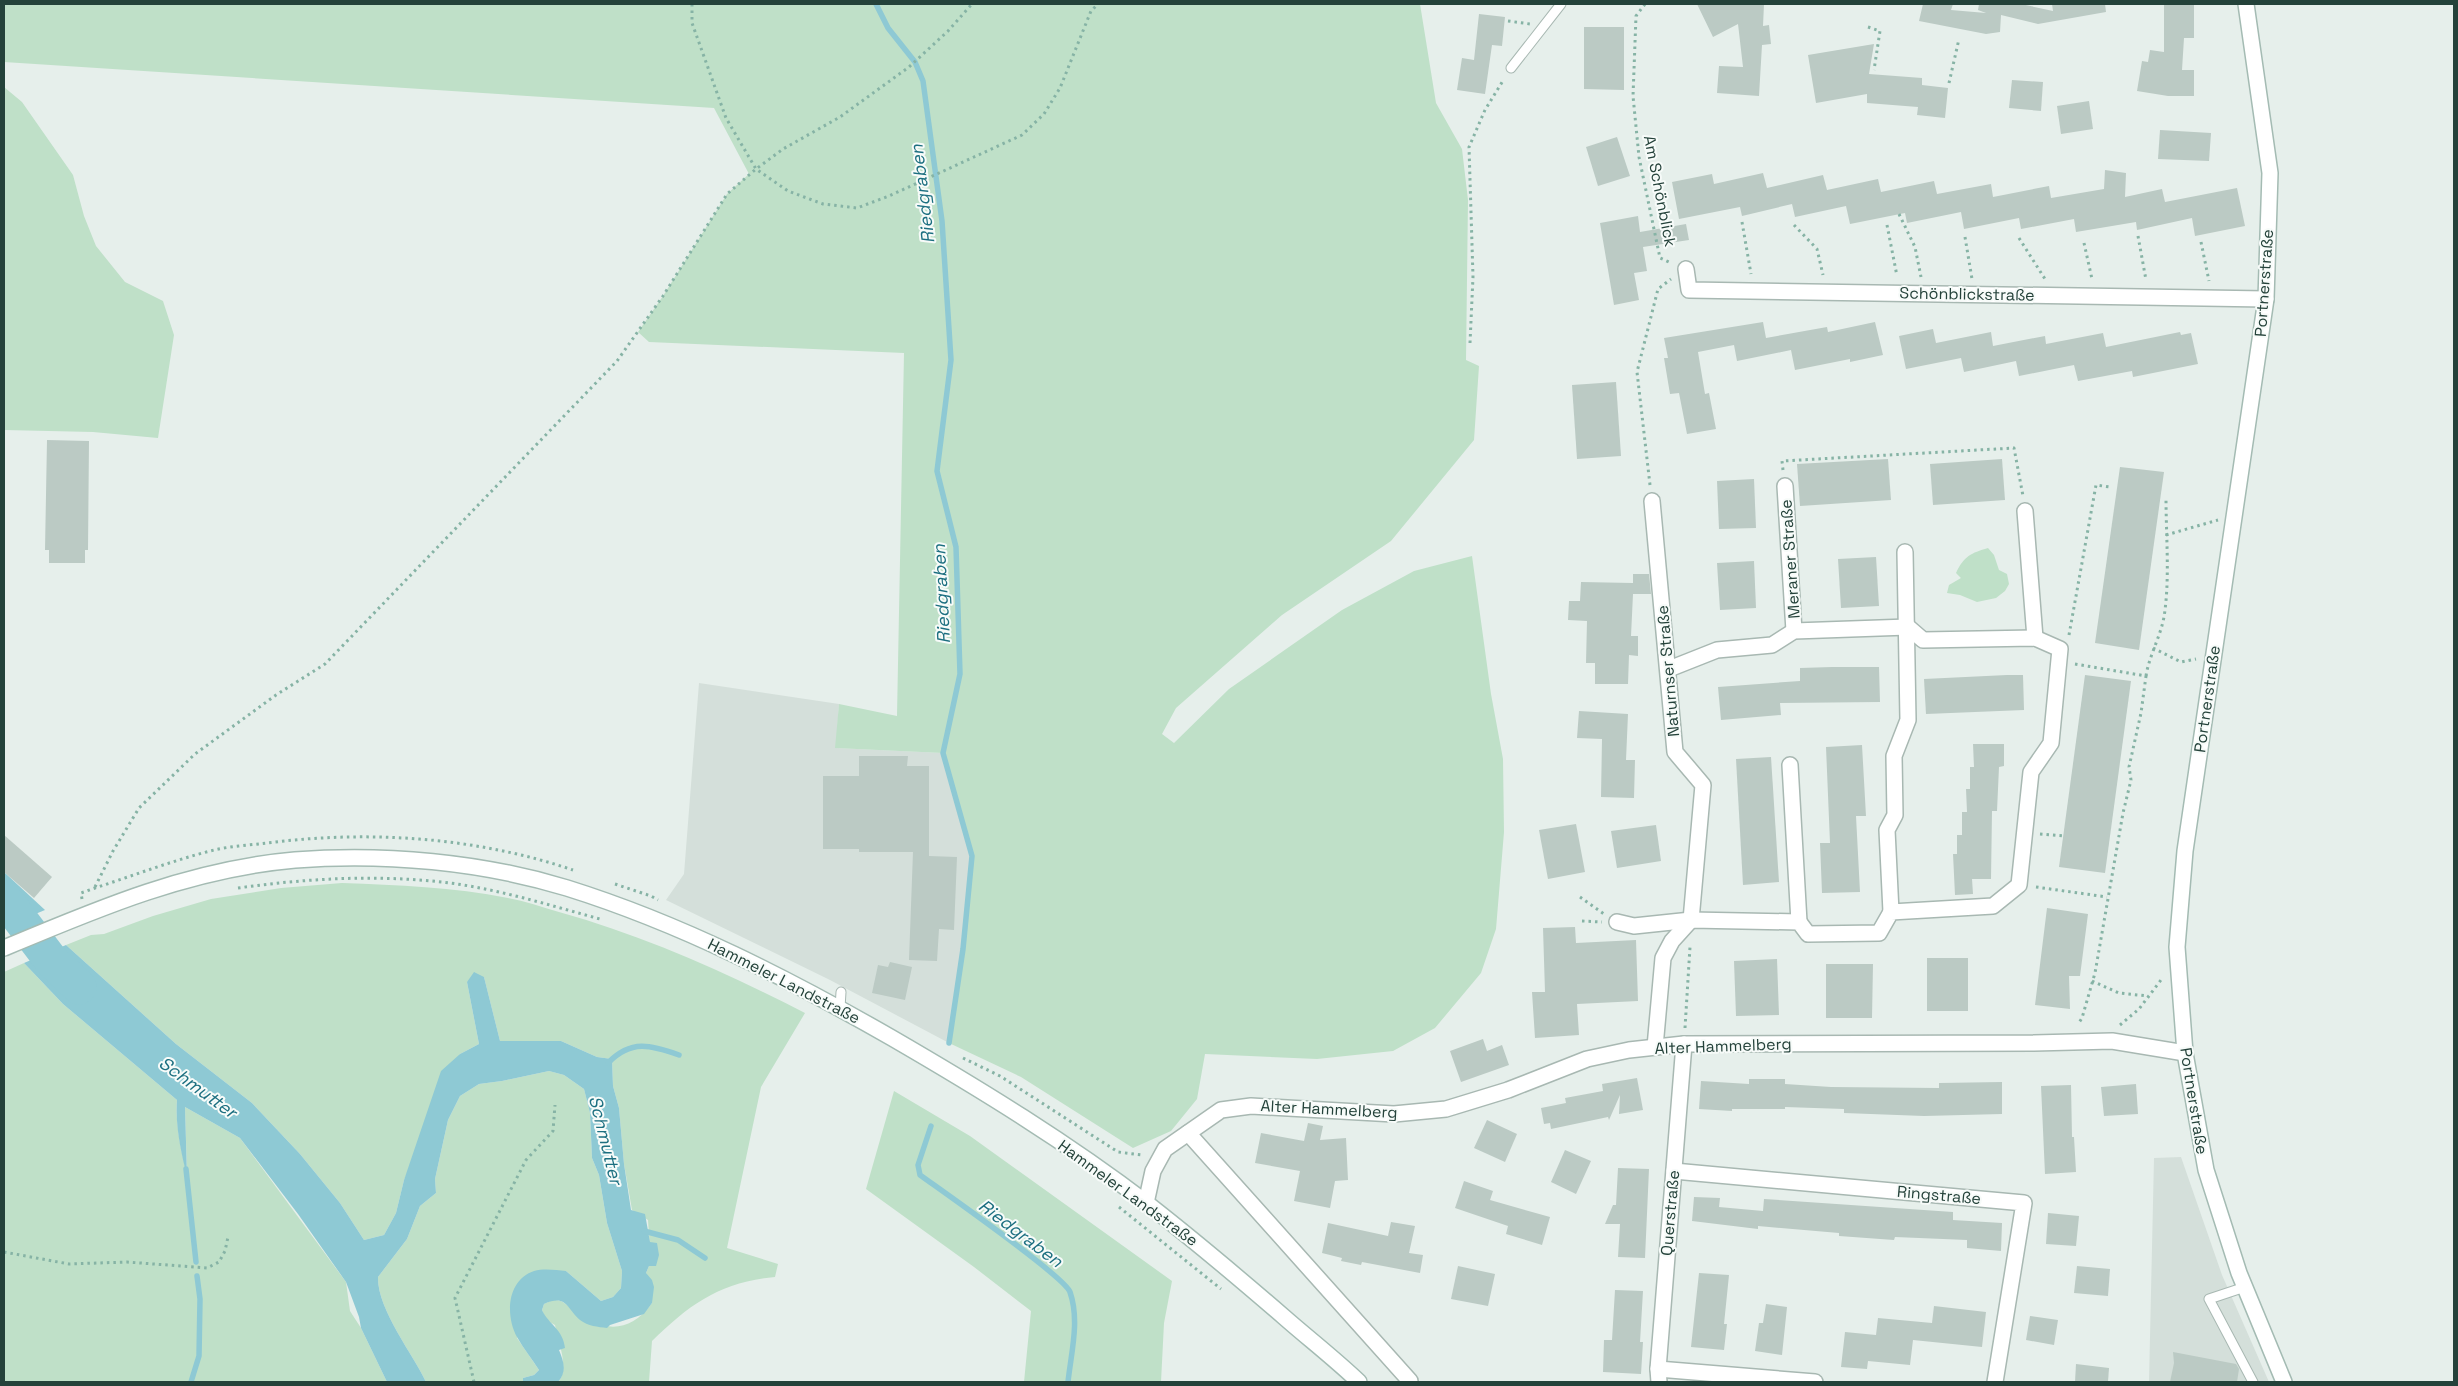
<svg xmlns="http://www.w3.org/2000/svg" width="2458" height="1386" viewBox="0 0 2458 1386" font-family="'Space Grotesk',sans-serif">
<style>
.built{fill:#d4dfda}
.green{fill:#bfe0c8}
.water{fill:#8ec9d4}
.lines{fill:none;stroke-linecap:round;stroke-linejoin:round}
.stream{stroke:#8ec9d4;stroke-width:5.5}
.river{stroke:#8ec9d4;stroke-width:35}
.building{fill:#bbcac4}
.lane-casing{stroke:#a8b8b2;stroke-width:11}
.street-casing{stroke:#a8b8b2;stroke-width:18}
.secondary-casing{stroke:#a4bbb3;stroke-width:18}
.path{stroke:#86b3a5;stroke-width:3;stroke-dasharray:2.5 4;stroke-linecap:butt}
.lane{stroke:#fff;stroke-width:9}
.street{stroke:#fff;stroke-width:15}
.secondary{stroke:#fff;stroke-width:15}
.labels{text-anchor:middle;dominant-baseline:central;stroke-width:4;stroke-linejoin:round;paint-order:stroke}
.street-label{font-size:16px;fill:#24423a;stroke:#f7fbf9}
.water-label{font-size:18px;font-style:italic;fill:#1c6f80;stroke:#f7fbf9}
</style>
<rect width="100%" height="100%" fill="#e6efeb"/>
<!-- built -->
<g class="built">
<path d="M699 683 839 704 836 748 943 753 972 856 963 949 949 1043 830 980 666 900 684 874Z"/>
<path d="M2181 1157 2222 1275 2269 1382H2149L2154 1158Z"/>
</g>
<!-- green -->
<g class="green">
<path d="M4 4H1420L1436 103 1462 149 1468 200 1466 360 1479 366 1474 440 1391 541 1282 615 1176 708 1162 734 1174 743 1229 689 1342 610 1414 571 1472 556 1491 694 1503 759 1504 832 1496 929 1481 973 1435 1028 1393 1051 1317 1059 1205 1054 1197 1099 1171 1131 1133 1148 1021 1077 949 1043 963 949 972 856 943 753 835 748 839 704 897 716 904 353 649 342 638 332 663 296 727 194 749 174 714 108 4 62Z"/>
<path d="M4 87 22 102 73 175 84 216 96 246 125 282 163 301 174 335 158 438 93 432 4 430Z"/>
<path d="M1988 548 1994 555 1999 570 2007 574 2009 584 2005 591 1996 598 1977 602 1960 595 1947 593 1949 585 1961 578 1956 573C1964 556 1971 553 1988 548Z"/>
<path d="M342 883C398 885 453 887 508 898 525 901 542 907 559 912 645 936 725 972 805 1013L761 1087 727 1248 778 1264 775 1277C721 1282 691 1303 652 1341L649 1382H558C570 1369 558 1342 555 1325L546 1320 542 1310 544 1304C548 1302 552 1300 555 1300 563 1300 566 1305 572 1309 601 1332 629 1335 652 1303L646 1273 649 1266 651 1265 648 1220 632 1210 624 1164 619 1108 613 1086 612 1059 597 1057 561 1041H500L484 977 467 982 479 1044 460 1054 404 1180 396 1213 384 1235 364 1240 340 1203 300 1154 252 1103 176 1044 66 945 91 935 104 934 153 916 211 899 281 888Z"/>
<path d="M24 963 63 1004 177 1100C175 1122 181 1152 187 1173L185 1107 240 1138 346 1282 350 1311 361 1328 387 1382H4V972Z"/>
<path d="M549 1071 564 1075 584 1089 590 1113 592 1158 599 1175 607 1223 622 1271 621 1288 613 1297 601 1301 566 1271 517 1338 539 1370 534 1375 523 1378V1382H426C413 1354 377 1309 378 1277L407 1239 420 1206 436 1193 435 1179 448 1120 460 1096 479 1084 502 1081Z"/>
<path d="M894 1091 970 1136 1172 1281 1164 1323 1161 1382H1024L1031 1311 974 1267 866 1189Z"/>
</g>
<!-- water -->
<g class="water">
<path d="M4 872 45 910 4 927Z"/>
<path d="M66 945 176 1044 252 1103 300 1154 340 1203 364 1240 384 1235 396 1213 404 1180 441 1071 460 1054 479 1044 467 982 474 972 484 977 500 1041H561L597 1057 612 1059 613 1086 619 1108 624 1164 631 1210 645 1214 650 1242 657 1243 659 1255 656 1266H649L646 1273 652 1280 654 1287 652 1303 644 1314 610 1325 607 1328C598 1327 588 1326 580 1320 566 1308 567 1294 544 1304L542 1310C549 1325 563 1329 565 1348L559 1350C564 1362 567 1372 558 1382H523V1378L534 1375 539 1370C532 1359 523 1348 517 1337 505 1315 507 1280 534 1271 544 1268 556 1270 566 1271L601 1301 613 1297 621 1288 622 1271 607 1223 599 1175 592 1158 590 1113 584 1089 564 1075 549 1071 502 1081 479 1084 460 1096 448 1120 435 1179 436 1193 420 1206 407 1239 378 1277C377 1309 413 1354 426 1382H387L361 1328 359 1317 346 1282 298 1214 240 1138 185 1107 187 1176C181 1152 175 1125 177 1100L63 1004 24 963Z"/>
</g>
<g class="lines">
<!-- stream -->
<g class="stream">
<path d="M876 4 888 28 915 62 923 81 942 221 951 360 937 471 956 547 960 674 943 753 972 856 963 949 949 1043"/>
<path d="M608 1063C631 1039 651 1045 679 1055"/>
<path d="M931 1126 918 1165 920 1175C942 1191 1064 1276 1070 1292 1080 1321 1071 1353 1068 1382"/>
<path d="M186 1169 196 1262"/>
<path d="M644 1231 678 1240 705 1258"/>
<path d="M191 1382 199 1356 200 1299 197 1276"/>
</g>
<!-- river -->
<path class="river" d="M4 898 51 960 79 987"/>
</g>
<!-- building -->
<g class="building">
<path d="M1697 4H1764L1763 26 1769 25 1771 44 1762 45 1759 96 1717 93 1719 66 1743 67 1738 24 1713 37Z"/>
<path d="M1923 4H1953L1951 10 1986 13 1978 10 1979 4H2021L2053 11 2052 4H2105L2106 12 2038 24 2001 15 2000 32 1986 34 1919 21Z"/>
<path d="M2164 4H2194V38H2184L2182 70H2194V96H2168L2137 91 2142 61 2148 62 2150 50 2164 52Z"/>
<path d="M1479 14 1505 17 1502 46 1492 45 1485 94 1457 90 1462 58 1474 60Z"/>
<path d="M1584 27H1624V90L1584 89Z"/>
<path d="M1874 44 1869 74 1922 78V85L1948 88 1945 118 1917 115 1918 107 1867 103V94L1816 103 1808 55Z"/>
<path d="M2012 80 2043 82 2041 111 2009 108Z"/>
<path d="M2089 101 2093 129 2061 134 2057 106Z"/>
<path d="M2160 130 2211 133 2209 161 2158 159Z"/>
<path d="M1617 137 1630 176 1598 186 1586 147Z"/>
<path d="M2105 170 2126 173 2125 197 2162 189 2165 202 2237 188 2245 226 2195 236 2192 218 2137 230 2136 222 2076 232 2074 219 2021 229 2019 218 1964 229 1961 212 1907 223 1905 213 1850 224 1846 206 1795 217 1792 204 1742 216 1740 207 1679 219 1672 182 1712 174 1714 184 1763 173 1767 188 1823 175 1827 190 1878 179 1881 192 1934 181 1937 194 1991 184 1993 197 2049 186 2051 198 2104 189Z"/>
<path d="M1638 216 1640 232 1686 224 1689 240 1643 247 1647 271 1634 273 1639 300 1614 305 1600 223Z"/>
<path d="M1763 322 1766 338 1827 327 1828 332 1875 322 1883 355 1850 362V359L1795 370 1791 350 1737 361 1734 345 1698 352 1705 394 1709 393 1716 429 1687 434 1679 393 1670 394 1664 358H1668L1664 338Z"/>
<path d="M1933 329 1936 343 1991 332 1993 346 2045 336 2046 344 2103 333 2106 347 2180 332 2181 335 2191 333 2198 364 2133 377 2132 371 2078 381 2074 365 2019 376 2016 361 1964 372 1961 358 1906 369 1899 336Z"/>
<path d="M1616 382 1621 456 1577 459 1572 385Z"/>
<path d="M47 440 89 441 88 550H85V563H49V550H45Z"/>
<path d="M1888 459 1891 500 1800 506 1797 464Z"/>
<path d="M2002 459 2005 500 1933 505 1930 464Z"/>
<path d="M2120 467 2164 472 2139 650 2095 643Z"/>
<path d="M1754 479 1756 528 1719 529 1717 481Z"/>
<path d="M1876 557 1879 606 1841 608 1838 559Z"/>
<path d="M1754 561 1756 608 1720 610 1717 563Z"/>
<path d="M1633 574H1649L1651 594H1633L1631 636H1638V656L1629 655 1628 684H1595V663H1586L1587 621 1568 620 1569 601H1580L1581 582 1633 583Z"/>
<path d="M1832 667H1879L1880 702 1780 703 1781 715 1721 720 1718 687 1800 681V668Z"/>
<path d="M2007 675H2023L2024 710 1926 714 1924 679Z"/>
<path d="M2085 675 2131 681 2105 873 2059 867Z"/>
<path d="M1579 711 1628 714 1626 760H1635L1634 798 1601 797 1602 739 1577 738Z"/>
<path d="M1973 744H2004V766L1999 767 1997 811H1992L1991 879H1972L1973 894 1955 895 1953 854H1957V835H1962V812H1967L1966 789H1970V767H1974Z"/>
<path d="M1862 745 1866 816H1856L1860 892 1822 893 1820 843H1830L1826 747Z"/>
<path d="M859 756H908L907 766H929V856L957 857 954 930 939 929 937 961 909 960 913 852H859V849H823V776H859Z"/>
<path d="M1771 757 1779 882 1743 885 1736 759Z"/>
<path d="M1576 824 1585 872 1548 879 1539 830Z"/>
<path d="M1656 825 1661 861 1617 868 1611 831Z"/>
<path d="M4 835 52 877 34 898 4 872Z"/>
<path d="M2047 908 2088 914 2080 976H2069L2070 1009 2035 1005Z"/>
<path d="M1575 927 1576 943 1636 940 1638 1001 1577 1004 1579 1035 1535 1038 1532 992H1545L1543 928Z"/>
<rect x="1927" y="958" width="41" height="53"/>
<path d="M1777 959 1779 1015 1736 1016 1734 961Z"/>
<path d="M890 962 912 967 905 1000 872 993 878 965 888 967Z"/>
<path d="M1826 964H1873L1872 1018H1826Z"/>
<path d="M1483 1039 1487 1051 1502 1045 1509 1065 1461 1082 1450 1051Z"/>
<path d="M1637 1078 1643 1110 1619 1114 1620 1095 1609 1120 1608 1117 1551 1129 1550 1123 1544 1124 1541 1108 1566 1103 1565 1098 1603 1091 1602 1084Z"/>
<path d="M1749 1079H1785V1084L1831 1087 1939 1088V1083L2002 1082V1114L1924 1116 1844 1113V1109L1785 1107V1109H1732V1111L1699 1109 1701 1081 1749 1084Z"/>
<path d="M2136 1084 2138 1114 2104 1116 2101 1087Z"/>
<path d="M2071 1085 2072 1137H2074L2076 1172 2045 1174 2041 1086Z"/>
<path d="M1487 1120 1517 1134 1505 1162 1474 1148Z"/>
<path d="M1308 1123 1323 1126 1320 1140 1346 1138 1348 1180 1335 1181 1330 1208 1294 1201 1300 1171 1255 1163 1261 1133 1304 1141Z"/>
<path d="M1565 1150 1591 1161 1576 1194 1551 1182Z"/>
<path d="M1618 1168 1649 1169 1645 1258 1618 1257 1620 1224H1605L1613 1205H1616Z"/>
<path d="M1464 1181 1493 1191 1490 1200 1550 1217 1542 1245 1506 1234 1508 1226 1455 1208Z"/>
<path d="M1694 1197 1720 1198 1719 1207 1763 1211 1764 1199 1953 1212V1220L2002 1223 2001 1251 1967 1248V1240L1895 1237 1894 1240 1839 1236V1233L1758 1226V1229L1692 1221Z"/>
<path d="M2048 1213 2079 1216 2076 1246 2046 1244Z"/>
<path d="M1391 1222 1415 1226 1409 1253 1423 1255 1420 1273 1362 1262 1361 1265 1341 1261 1342 1258 1322 1253 1328 1223 1388 1236Z"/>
<path d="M1458 1266 1495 1274 1488 1306 1451 1299Z"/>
<path d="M2077 1266 2110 1269 2108 1296 2074 1293Z"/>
<path d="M1699 1273 1729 1275 1724 1324H1727L1724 1350 1691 1347Z"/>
<path d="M1615 1290 1643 1291 1640 1342H1643L1641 1374 1603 1372 1604 1340H1612Z"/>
<path d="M1766 1304 1787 1307 1782 1355 1755 1351 1759 1323H1763Z"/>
<path d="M1934 1306 1986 1312 1982 1347 1913 1340 1910 1365 1868 1361 1867 1369 1841 1367 1845 1332 1876 1335 1878 1318 1932 1323Z"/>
<path d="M2030 1316 2058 1320 2054 1345 2026 1340Z"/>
<path d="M2173 1352 2236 1364 2239 1369 2237 1382H2170L2174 1363Z"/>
<path d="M2076 1364 2109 1368 2108 1382H2075Z"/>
</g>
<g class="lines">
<!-- lane casing -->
<g class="lane-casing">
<g id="lane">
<path d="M1511 68 1561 4"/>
<path d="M840 1008 841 992"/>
<path d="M2245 1287 2209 1299 2253 1382"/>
</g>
</g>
<!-- street casing -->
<g class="street-casing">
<g id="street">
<path d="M1686 269 1689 290 2266 299"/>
<path d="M1785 486 1794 631"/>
<path d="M1652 501 1675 752 1703 785 1691 920 1672 941 1663 958 1655 1047"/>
<path d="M2025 511 2035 638"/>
<path d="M1790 765 1799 922"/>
<path d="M1891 912 1887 830 1895 815 1894 756 1908 720 1905 552"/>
<path d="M1617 922 1634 926 1691 920 1799 922 1808 934 1879 933 1891 912 1993 906 2019 885 2031 772 2051 743 2060 649 2035 638 1923 640 1908 627 1794 631 1772 645 1717 650 1669 669"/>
<path d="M1188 1133 1410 1381"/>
<path d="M1674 1171 2024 1203 1995 1382"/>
<path d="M1146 1203 1153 1171 1165 1149 1221 1110 1251 1106 1394 1114 1446 1109 1508 1090 1587 1059 1629 1050 1684 1044 2034 1043 2112 1041 2185 1053"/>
<path d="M1658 1369 1815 1382"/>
<path d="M1659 1382 1658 1369 1684 1044"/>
</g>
</g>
<!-- secondary casing -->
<g class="secondary-casing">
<g id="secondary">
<path d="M2246 4 2270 173 2266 299 2185 851 2177 947 2185 1053 2206 1170 2239 1273 2284 1382"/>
<path d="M4 948C99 908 191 869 295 860 384 853 482 862 567 888 682 924 789 979 892 1038 980 1089 1068 1143 1149 1205 1195 1241 1240 1279 1284 1317 1309 1339 1335 1359 1359 1382"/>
</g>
</g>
<!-- path -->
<g class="path">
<path d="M692 4V23L726 118 756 169 788 191 823 204 857 208 889 196 1022 135 1044 114 1060 88 1091 11 1098 4"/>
<path d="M1645 4 1636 16 1633 96 1639 157 1660 258 1671 263"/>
<path d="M1508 21 1530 24"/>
<path d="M1868 27 1880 31 1874 70"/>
<path d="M1949 83 1959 39"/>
<path d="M1899 214 1915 247 1921 277"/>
<path d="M1742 222 1751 274"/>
<path d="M1794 225 1817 249 1823 275"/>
<path d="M1887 225 1897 276"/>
<path d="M2138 236 2146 280"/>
<path d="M1965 237 1972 279"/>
<path d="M2019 238 2045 279"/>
<path d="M2201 242 2209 281"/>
<path d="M2084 243 2092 279"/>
<path d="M1470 343 1473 277 1469 147 1485 110 1504 79"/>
<path d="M1783 470 1782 461 2014 448 2023 496"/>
<path d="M1650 485 1637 372 1658 289 1671 279"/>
<path d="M2166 535 2218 520"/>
<path d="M2069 635 2096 485 2110 487"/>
<path d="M2153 648 2181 662 2196 659"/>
<path d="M2075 664 2146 676 2141 713 2129 767 2131 780 2123 813 2095 973 2082 1018 2078 1024"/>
<path d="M2146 676C2149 656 2160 638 2164 617 2170 580 2166 536 2166 498"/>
<path d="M2040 834 2064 836"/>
<path d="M615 884 651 896 658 900"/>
<path d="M95 887 113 851 139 808 195 754 276 695 325 664 617 361 663 296 727 194 756 169 783 149 840 117 909 67 948 31 972 4"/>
<path d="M2036 887 2107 897"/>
<path d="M238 888C303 879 367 875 432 881 489 886 545 904 600 919"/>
<path d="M1580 897 1604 914"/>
<path d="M82 899 81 893 95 888C135 875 174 860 214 850 231 846 250 845 267 843 368 830 476 837 573 870"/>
<path d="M1582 921 1602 922"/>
<path d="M2092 981 2119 993 2148 996"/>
<path d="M2120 1025 2139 1009 2161 980"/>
<path d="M1685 1028 1690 947"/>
<path d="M963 1058 1000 1076 1118 1152 1142 1155"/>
<path d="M1119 1207 1221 1289"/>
<path d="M4 1252 69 1264 127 1262 207 1268 219 1262 225 1251 228 1237"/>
<path d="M474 1382 455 1298 526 1160 553 1131 555 1105"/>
</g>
<!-- lane -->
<use href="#lane" class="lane"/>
<!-- street -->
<use href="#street" class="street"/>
<!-- secondary -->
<use href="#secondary" class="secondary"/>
</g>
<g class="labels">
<!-- street labels -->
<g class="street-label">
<text transform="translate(1660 191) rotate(79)">Am Schönblick</text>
<text transform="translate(2264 283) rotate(-86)">Portnerstraße</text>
<text transform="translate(1967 294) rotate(1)">Schönblickstraße</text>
<text transform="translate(1790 559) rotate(-94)">Meraner Straße</text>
<text transform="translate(1668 671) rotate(-95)">Naturnser Straße</text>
<text transform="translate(2207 699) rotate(-82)">Portnerstraße</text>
<text transform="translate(784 981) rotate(27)">Hammeler Landstraße</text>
<text transform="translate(1723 1046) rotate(-2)">Alter Hammelberg</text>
<text transform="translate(2194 1101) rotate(81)">Portnerstraße</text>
<text transform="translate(1329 1109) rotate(3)">Alter Hammelberg</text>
<text transform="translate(1128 1193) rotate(36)">Hammeler Landstraße</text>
<text transform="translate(1939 1195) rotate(5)">Ringstraße</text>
<text transform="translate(1670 1213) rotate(-85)">Querstraße</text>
</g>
<!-- water labels -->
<g class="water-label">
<text transform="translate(922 194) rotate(-97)">Riedgraben</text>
<text transform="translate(941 594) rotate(-93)">Riedgraben</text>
<text transform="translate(198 1087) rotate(36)">Schmutter</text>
<text transform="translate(606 1140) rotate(76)">Schmutter</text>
<text transform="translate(1021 1233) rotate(37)">Riedgraben</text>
</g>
</g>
<!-- border -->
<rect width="2458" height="1386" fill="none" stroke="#24423a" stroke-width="10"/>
</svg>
